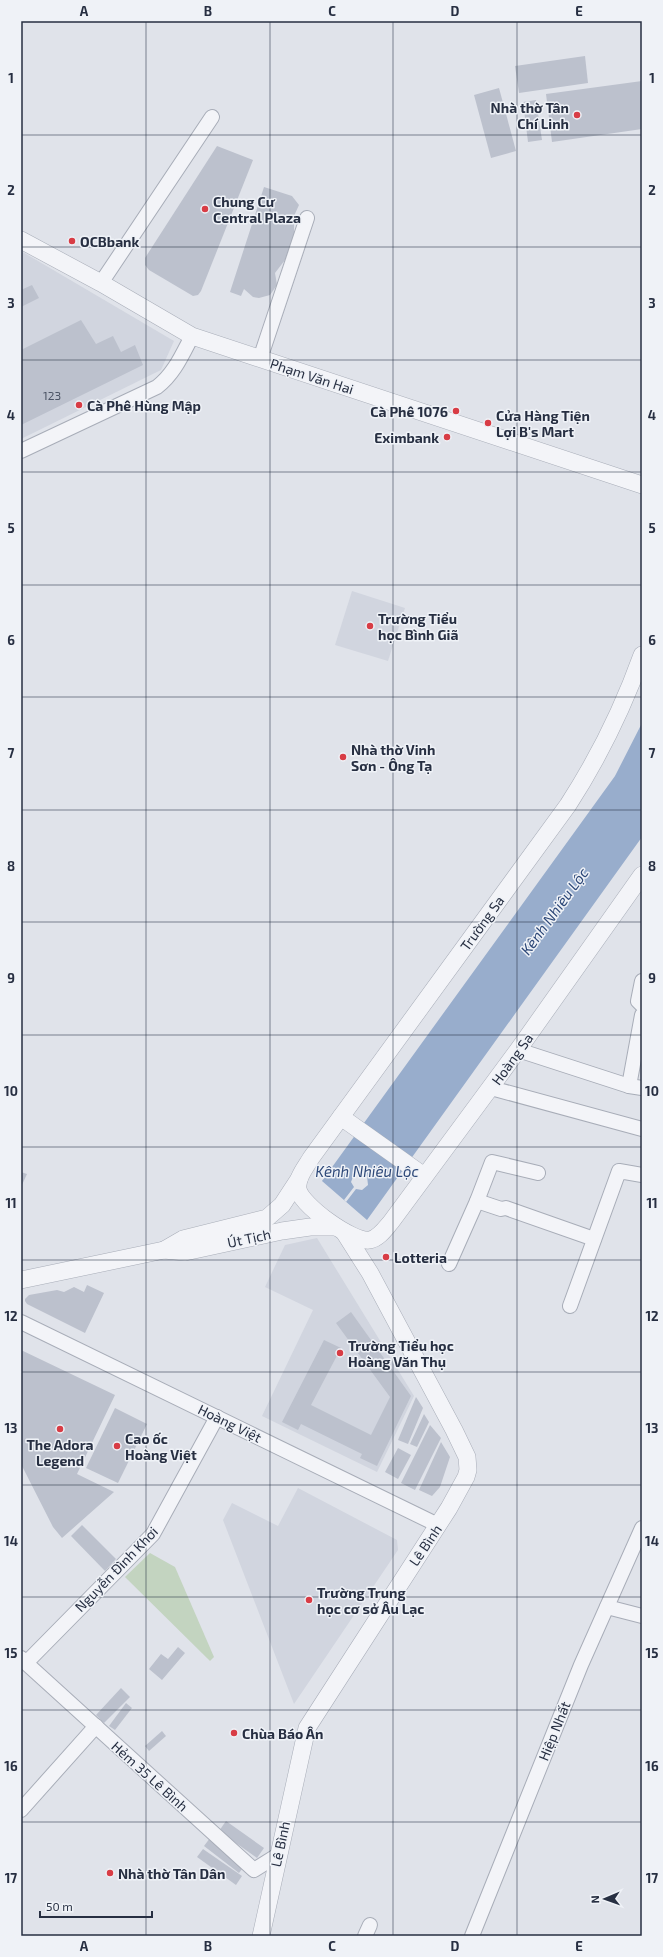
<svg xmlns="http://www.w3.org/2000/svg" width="663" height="1957" viewBox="0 0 663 1957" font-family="'Exo 2',sans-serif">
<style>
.built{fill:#d1d5df}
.green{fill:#c3d4c0}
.water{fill:#98adcc}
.pier{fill:#e0e3ea}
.building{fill:#bcc1cd}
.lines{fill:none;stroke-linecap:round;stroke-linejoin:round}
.minor-casing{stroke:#a8adb8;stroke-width:16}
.tertiary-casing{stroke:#a8adb8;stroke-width:18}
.minor{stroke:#f3f4f8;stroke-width:14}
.tertiary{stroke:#f3f4f8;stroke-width:17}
.grid{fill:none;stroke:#272f42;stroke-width:1;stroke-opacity:0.55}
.poi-dot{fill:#d83c45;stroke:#eff2f7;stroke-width:1.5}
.labels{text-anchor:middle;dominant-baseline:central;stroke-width:3;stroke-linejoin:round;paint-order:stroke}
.number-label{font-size:12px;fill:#4c5465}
.poi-label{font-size:14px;font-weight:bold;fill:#272f42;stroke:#eff2f7;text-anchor:start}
.street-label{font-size:14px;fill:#272f42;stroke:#eff2f7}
.water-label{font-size:15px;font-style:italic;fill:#2e4979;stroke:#eff2f7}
.neatline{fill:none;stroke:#272f42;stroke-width:1.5}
.grid-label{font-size:13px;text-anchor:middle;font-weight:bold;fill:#272f42}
</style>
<rect width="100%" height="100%" fill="#e0e3ea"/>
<!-- built -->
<g class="built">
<path d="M21 251 174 341 161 370 21 439Z"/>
<path d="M352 591 405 608 388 661 335 645Z"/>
<path d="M317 1238 414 1396 377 1472 262 1416 313 1310 265 1287 285 1245Z"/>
<path d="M298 1488 397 1540 398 1550 294 1704 223 1520 232 1503 278 1526Z"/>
</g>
<!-- green -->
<path class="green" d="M150 1553 175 1567 214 1657 210 1661 125 1577Z"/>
<!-- water -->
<path class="water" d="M642 723V837L367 1220 322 1181 615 776Z"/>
<!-- pier -->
<path class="pier" d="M357 1173H362L367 1176 368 1185 362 1190 356 1189 346 1202 344 1200 354 1187 351 1182 353 1177Z"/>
<!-- building -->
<g class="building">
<path d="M585 56 588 83 519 93 515 66Z"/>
<path d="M642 81V129L552 142 546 94Z"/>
<path d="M499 88 516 151 491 158 474 95Z"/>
<path d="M536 100 542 140 528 142 523 102Z"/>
<path d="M217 146 253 160 201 291 198 295 193 296 149 270 145 265V258Z"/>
<path d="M264 187 292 196 299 205 294 216V237L288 256 275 273 277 285 270 295 259 298 253 297 244 289 241 296 230 292Z"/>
<path d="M32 285 39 298 21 307V290Z"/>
<path d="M81 320 96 344 113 336 121 352 135 345 143 365 21 425V350Z"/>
<path d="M21 1172 27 1174 21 1187Z"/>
<path d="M87 1285 104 1293 85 1333 27 1304 25 1301V1299L29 1295 57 1290 64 1292 74 1287 84 1292Z"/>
<path d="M351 1312 411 1396 377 1466 360 1458 362 1454 301 1424 298 1430 282 1422 324 1340 341 1348 311 1405 371 1435 390 1397 336 1323Z"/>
<path d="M21 1350 115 1395 77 1474 114 1492 62 1538 53 1527 21 1464Z"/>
<path d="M416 1397 423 1408 408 1444 398 1440Z"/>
<path d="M115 1408 147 1424 118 1483 86 1468Z"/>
<path d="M424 1414 429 1422 417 1447 410 1444Z"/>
<path d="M430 1425 441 1438 415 1490 401 1483Z"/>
<path d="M441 1442 450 1457 440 1487 432 1496 419 1490Z"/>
<path d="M398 1448 411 1455 398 1479 385 1472Z"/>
<path d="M82 1525 116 1559 105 1571 71 1536Z"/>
<path d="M178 1647 185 1653 162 1680 149 1669 161 1654 168 1659Z"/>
<path d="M121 1688 130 1697 104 1723 96 1715Z"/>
<path d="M126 1703 132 1708 115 1730 109 1726Z"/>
<path d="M162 1731 166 1736 149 1751 145 1746Z"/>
<path d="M226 1821 264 1848 257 1858 219 1831Z"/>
<path d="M210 1838 245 1865 239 1873 204 1846Z"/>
<path d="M203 1849 242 1876 236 1885 197 1857Z"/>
</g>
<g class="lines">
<!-- minor casing -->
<g class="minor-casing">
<g id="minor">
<path d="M101 283 212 117"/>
<path d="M260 359 307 218"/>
<path d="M21 451 157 387C174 374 182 355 192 336"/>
<path d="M642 981 638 1001 642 1005"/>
<path d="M518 1050 629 1086 642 1088"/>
<path d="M629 1086 642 1015"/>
<path d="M491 1088 642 1129"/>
<path d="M477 1201 501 1209 506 1208 594 1239"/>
<path d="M449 1264 477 1201 492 1162 538 1173"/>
<path d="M570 1306 619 1171 642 1175"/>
<path d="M21 1322 438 1525"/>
<path d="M607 1607 642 1616"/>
<path d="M21 1658 26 1663 153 1534 217 1417"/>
<path d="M26 1663 254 1870 278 1855"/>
<path d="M21 1810 96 1726"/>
<path d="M365 1936 370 1925"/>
<path d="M472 1936 581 1665 642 1528"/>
</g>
</g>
<!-- tertiary casing -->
<g class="tertiary-casing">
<g id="tertiary">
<path d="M21 240 101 283 192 336 642 485"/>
<path d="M642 655C623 708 599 757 568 805L311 1158C306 1167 296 1178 298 1189 301 1205 353 1243 370 1240 379 1238 385 1229 391 1222L518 1050 642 875"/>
<path d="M341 1117 424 1176"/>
<path d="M164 1250 183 1239 267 1218 282 1205 299 1179"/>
<path d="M21 1280 164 1250 185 1252 282 1231 310 1227H336"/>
<path d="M261 1936 307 1728 449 1508 466 1477 468 1470 467 1457 454 1430 370 1273 344 1232"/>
</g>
</g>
<!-- minor -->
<use href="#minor" class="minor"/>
<!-- tertiary -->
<use href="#tertiary" class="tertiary"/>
</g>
<!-- grid -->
<path class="grid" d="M146 21V1936M270 21V1936M393 21V1936M517 21V1936M21 135H642M21 247H642M21 360H642M21 472H642M21 585H642M21 697H642M21 810H642M21 922H642M21 1035H642M21 1147H642M21 1260H642M21 1372H642M21 1485H642M21 1597H642M21 1710H642M21 1822H642"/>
<!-- markers -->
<g class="poi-dot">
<circle cx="577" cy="115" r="4"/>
<circle cx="205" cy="209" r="4"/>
<circle cx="72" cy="241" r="4"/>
<circle cx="79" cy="405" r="4"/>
<circle cx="456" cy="411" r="4"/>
<circle cx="488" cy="423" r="4"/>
<circle cx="447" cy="437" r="4"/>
<circle cx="370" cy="626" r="4"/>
<circle cx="343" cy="757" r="4"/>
<circle cx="386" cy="1257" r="4"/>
<circle cx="340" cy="1353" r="4"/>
<circle cx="60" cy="1429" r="4"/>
<circle cx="117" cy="1446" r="4"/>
<circle cx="309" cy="1600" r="4"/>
<circle cx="234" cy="1733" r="4"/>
<circle cx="110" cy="1873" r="4"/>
</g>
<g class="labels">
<!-- number labels -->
<g class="number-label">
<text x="52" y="395">123</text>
</g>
<!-- poi labels -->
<g class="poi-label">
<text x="569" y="107" text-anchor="end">Nhà thờ Tân<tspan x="569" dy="16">Chí Linh</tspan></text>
<text x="213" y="201">Chung Cư<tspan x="213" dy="16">Central Plaza</tspan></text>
<text x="80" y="241">OCBbank</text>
<text x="87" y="405">Cà Phê Hùng Mập</text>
<text x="448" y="411" text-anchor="end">Cà Phê 1076</text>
<text x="496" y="415">Cửa Hàng Tiện<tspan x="496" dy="16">Lợi B's Mart</tspan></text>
<text x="439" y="437" text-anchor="end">Eximbank</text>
<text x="378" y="618">Trường Tiểu<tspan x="378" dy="16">học Bình Giã</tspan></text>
<text x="351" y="749">Nhà thờ Vinh<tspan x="351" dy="16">Sơn - Ông Tạ</tspan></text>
<text x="394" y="1257">Lotteria</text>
<text x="348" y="1345">Trường Tiểu học<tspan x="348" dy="16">Hoàng Văn Thụ</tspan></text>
<text x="125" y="1438">Cao ốc<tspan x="125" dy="16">Hoàng Việt</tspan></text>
<text x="60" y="1444" text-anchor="middle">The Adora<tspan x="60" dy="16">Legend</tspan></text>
<text x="317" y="1592">Trường Trung<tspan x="317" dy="16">học cơ sở Âu Lạc</tspan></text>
<text x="242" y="1733">Chùa Báo Ân</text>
<text x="118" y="1873">Nhà thờ Tân Dân</text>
</g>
<!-- street labels -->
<g class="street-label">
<text transform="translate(312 376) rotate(18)">Phạm Văn Hai</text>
<text transform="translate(482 923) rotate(-54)">Trường Sa</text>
<text transform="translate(512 1059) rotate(-54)">Hoàng Sa</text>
<text transform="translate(249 1238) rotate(-12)">Út Tịch</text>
<text transform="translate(230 1423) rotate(26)">Hoàng Việt</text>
<text transform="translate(425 1545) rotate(-56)">Lê Bình</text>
<text transform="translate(116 1569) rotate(-46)">Nguyễn Đình Khơi</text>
<text transform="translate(554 1731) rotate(-68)">Hiệp Nhất</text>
<text transform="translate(150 1776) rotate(42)">Hẻm 35 Lê Bình</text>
<text transform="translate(280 1844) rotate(-78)">Lê Bình</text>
</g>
<!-- water labels -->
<g class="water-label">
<text transform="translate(554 911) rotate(-54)">Kênh Nhiêu Lộc</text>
<text x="367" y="1171">Kênh Nhiêu Lộc</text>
</g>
</g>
<!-- border -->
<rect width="663" height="1957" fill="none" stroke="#eff2f7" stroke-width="44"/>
<!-- north arrow -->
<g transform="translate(605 1899) rotate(268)" stroke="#eff2f7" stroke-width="3" paint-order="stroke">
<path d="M0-3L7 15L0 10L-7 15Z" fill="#272f42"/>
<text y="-6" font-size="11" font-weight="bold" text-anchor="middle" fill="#272f42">N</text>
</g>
<!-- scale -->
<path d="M40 1911v6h112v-6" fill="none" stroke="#272f42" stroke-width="2"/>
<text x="46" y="1911" font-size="12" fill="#272f42" stroke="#eff2f7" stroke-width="3" paint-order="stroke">50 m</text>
<rect x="22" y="22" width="619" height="1913" class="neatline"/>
<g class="grid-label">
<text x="84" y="16">A</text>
<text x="208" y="16">B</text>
<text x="332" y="16">C</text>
<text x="455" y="16">D</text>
<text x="579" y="16">E</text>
<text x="11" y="83">1</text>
<text x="652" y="83">1</text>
<text x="11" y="195">2</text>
<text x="652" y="195">2</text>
<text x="11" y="308">3</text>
<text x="652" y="308">3</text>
<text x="11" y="420">4</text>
<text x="652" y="420">4</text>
<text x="11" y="533">5</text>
<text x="652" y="533">5</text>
<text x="11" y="645">6</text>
<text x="652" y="645">6</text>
<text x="11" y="758">7</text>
<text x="652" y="758">7</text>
<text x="11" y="871">8</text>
<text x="652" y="871">8</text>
<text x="11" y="983">9</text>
<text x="652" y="983">9</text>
<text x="11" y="1096">10</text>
<text x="652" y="1096">10</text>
<text x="11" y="1208">11</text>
<text x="652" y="1208">11</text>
<text x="11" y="1321">12</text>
<text x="652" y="1321">12</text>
<text x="11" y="1433">13</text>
<text x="652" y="1433">13</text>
<text x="11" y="1546">14</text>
<text x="652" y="1546">14</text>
<text x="11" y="1658">15</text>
<text x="652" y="1658">15</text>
<text x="11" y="1771">16</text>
<text x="652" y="1771">16</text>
<text x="11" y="1883">17</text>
<text x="652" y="1883">17</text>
<text x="84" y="1951">A</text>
<text x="208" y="1951">B</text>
<text x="332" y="1951">C</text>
<text x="455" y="1951">D</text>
<text x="579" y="1951">E</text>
</g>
</svg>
